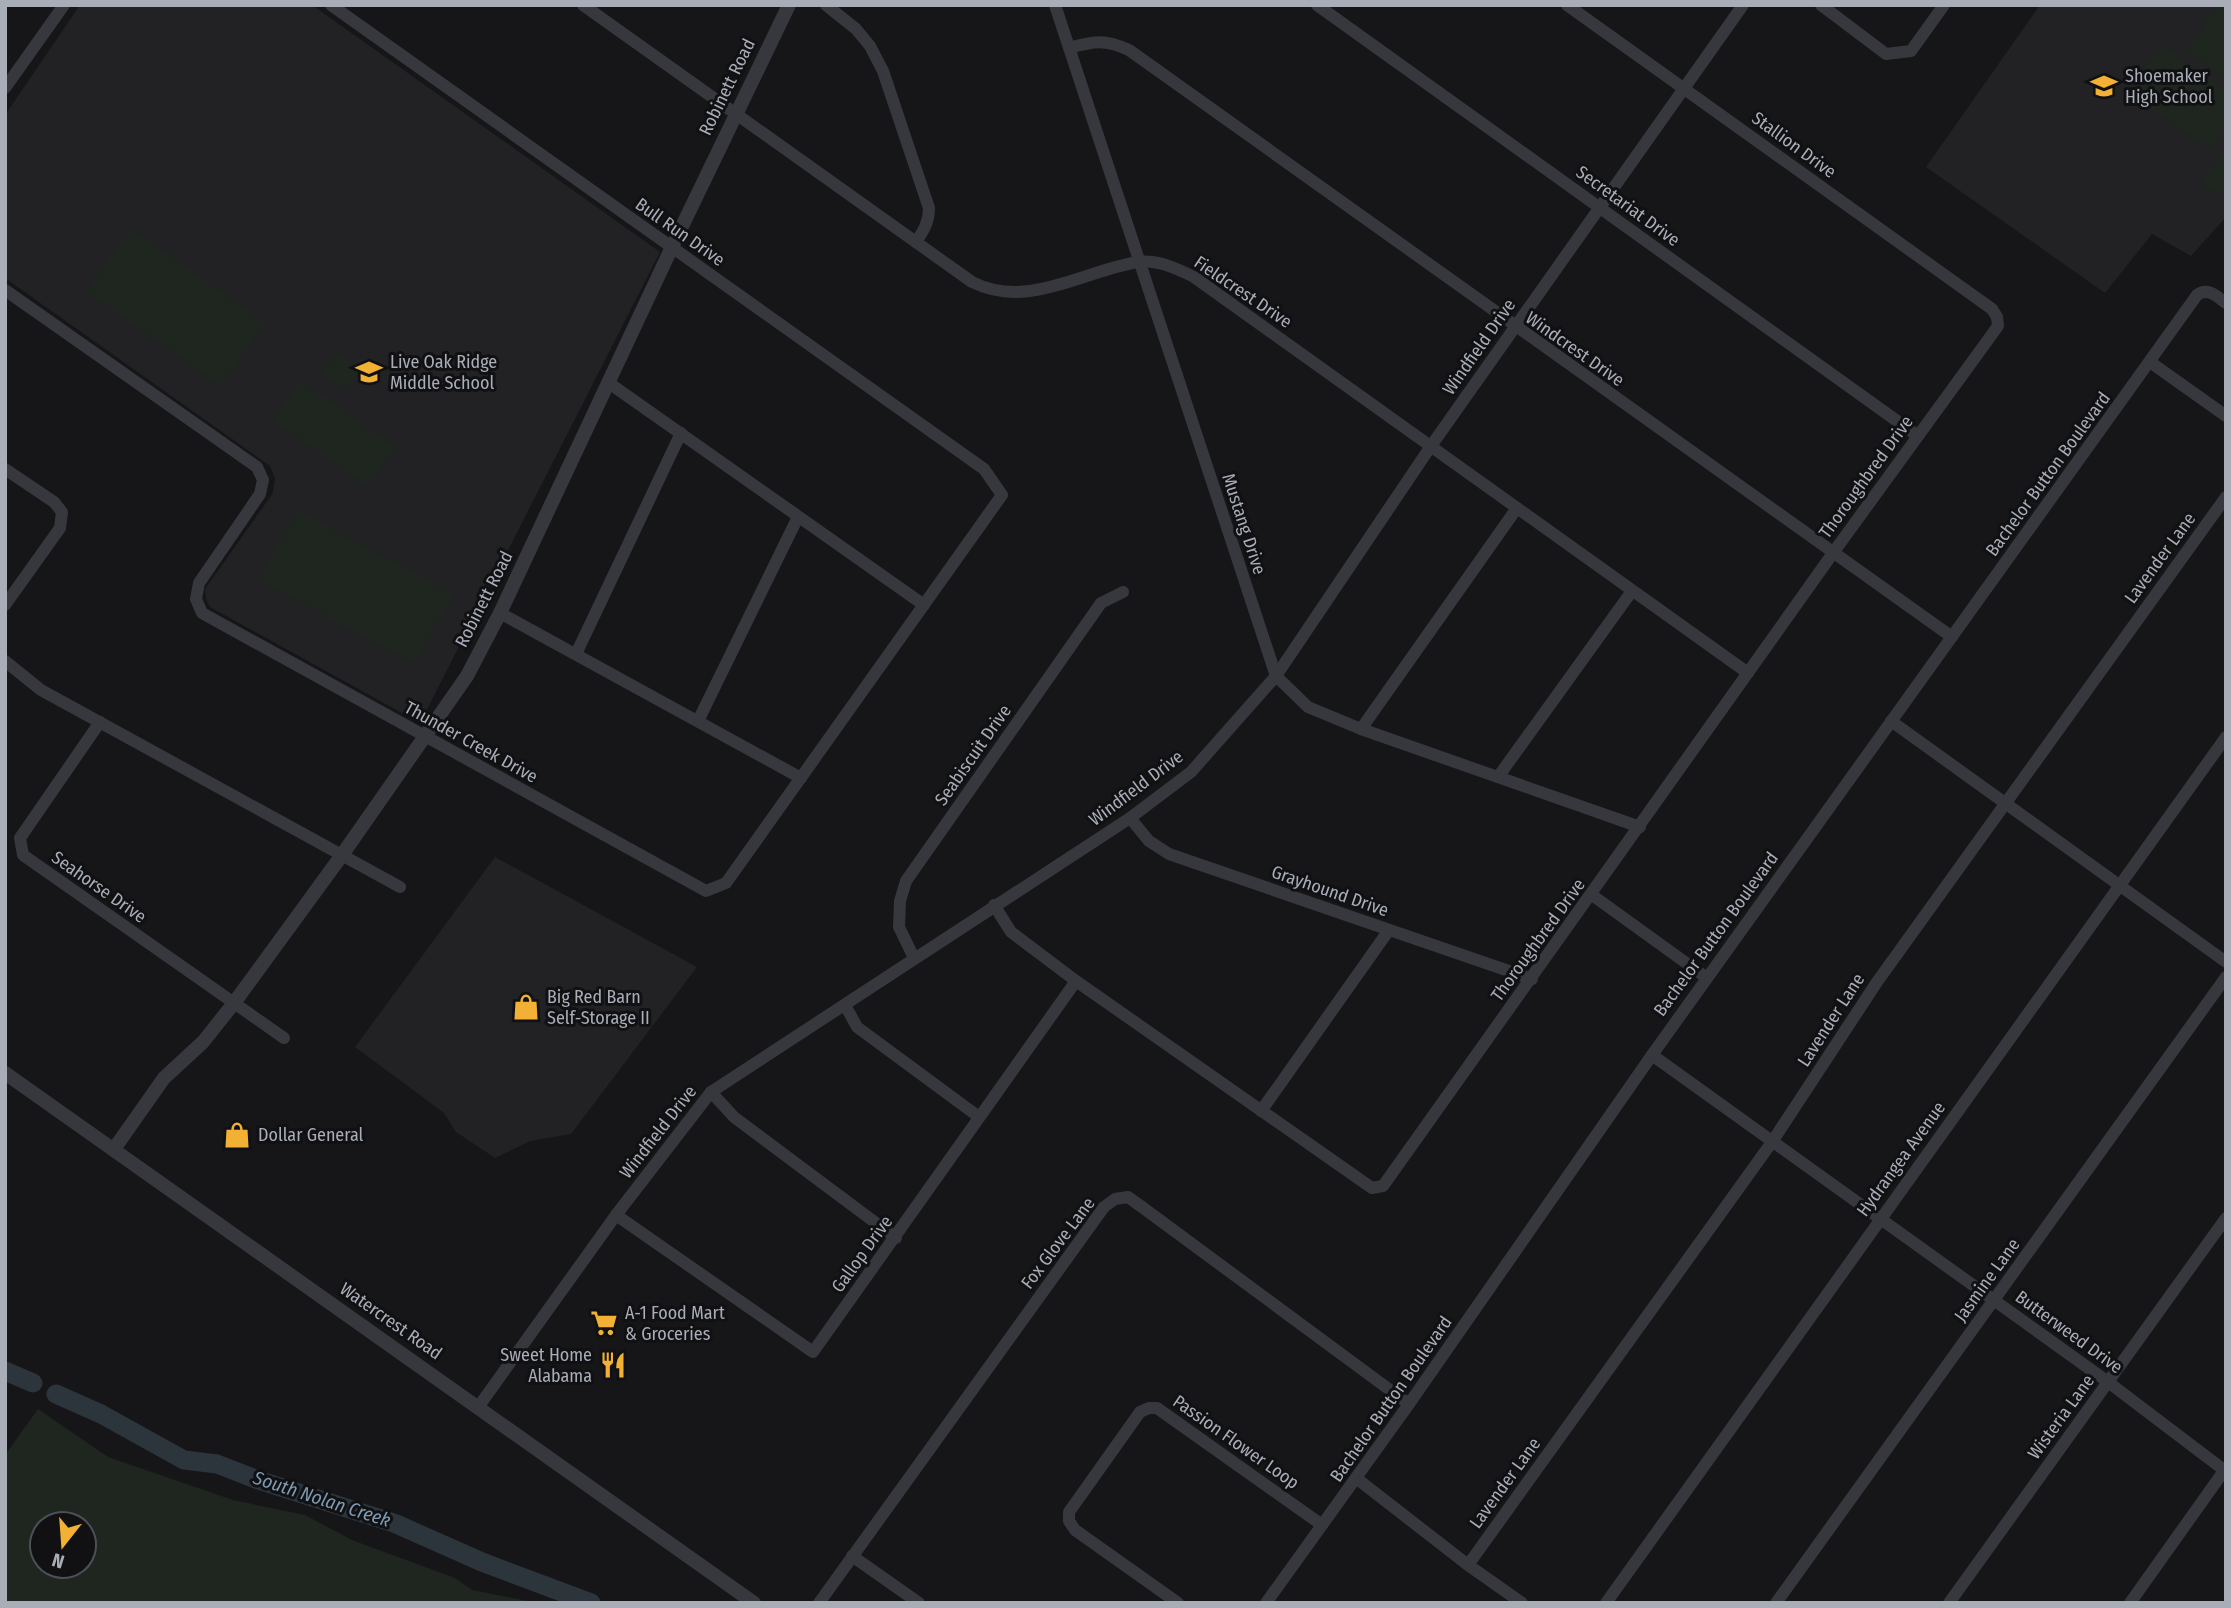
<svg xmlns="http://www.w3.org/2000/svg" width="2231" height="1608" viewBox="0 0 2231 1608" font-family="'Fira Sans Condensed',sans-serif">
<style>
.built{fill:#222225}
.green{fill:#1e261f;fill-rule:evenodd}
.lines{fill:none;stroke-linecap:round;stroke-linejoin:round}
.river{stroke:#2c353c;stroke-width:19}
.minor{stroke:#37383d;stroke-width:12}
.tertiary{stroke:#37383d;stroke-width:14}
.labels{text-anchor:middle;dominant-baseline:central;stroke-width:6;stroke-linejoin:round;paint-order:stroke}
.poi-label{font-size:18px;fill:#a8adb8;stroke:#111113;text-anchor:start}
.street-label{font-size:18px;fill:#a8adb8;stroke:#111113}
.water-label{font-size:19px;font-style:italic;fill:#7f9bb3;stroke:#111113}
</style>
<rect width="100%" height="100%" fill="#161618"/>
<!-- built -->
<g class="built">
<path d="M80 5H312L660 252 420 723 210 607 206 599 205 589 273 493 275 478 270 466 5 278V115Z"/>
<path d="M2040 5H2226V217L2191 256 2152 234 2105 293 1926 167Z"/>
<path d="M495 857 697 967 571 1134 530 1141 495 1158 456 1132 444 1113 355 1047Z"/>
</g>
<!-- green -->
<g class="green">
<path d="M2219 5 2226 9V79L2186 51Z"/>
<path d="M2162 45 2226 90V129L2211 150 2128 93Z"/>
<path d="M2226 147V198L2201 181Z"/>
<path d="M131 228 266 323 221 386 86 291Z"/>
<path d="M338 352 362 369 347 390 322 374Z"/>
<path d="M301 380 396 448 368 487 273 420Z"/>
<path d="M297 510 453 594 415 665 259 580Z"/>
<path d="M38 1409 108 1457 233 1500 305 1515 352 1540 455 1578 472 1590 538 1603H5V1455ZM42 1524H84V1566H42Z"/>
</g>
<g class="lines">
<!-- river -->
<g class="river">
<path d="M5 1371 33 1383"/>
<path d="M56 1394 101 1414 184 1460 217 1464 258 1480 394 1523 482 1562 591 1603"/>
</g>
<!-- minor -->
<g class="minor">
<path d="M583 5 972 282C1028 310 1082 271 1138 262 1157 259 1178 269 1194 277L1748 673"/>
<path d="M826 5 856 29 870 46 883 71 929 208C929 222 924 230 916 242"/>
<path d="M1055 5 1276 676 1308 707 1361 729 1640 827"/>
<path d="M1317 5 1918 436"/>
<path d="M1821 5 1886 54 1911 51 1944 5"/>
<path d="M1069 48C1094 41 1105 39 1129 50L1952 637"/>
<path d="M5 88 64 5"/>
<path d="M5 290 257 467 263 480 260 494 199 583 196 599 202 613 706 891 726 883 1002 495 984 469 331 5"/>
<path d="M2150 362 2226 416"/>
<path d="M609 383 924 605"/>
<path d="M5 469 54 502 62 512 60 528 5 605"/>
<path d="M500 613 801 778"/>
<path d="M576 654 681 433"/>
<path d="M5 661 41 690 400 887"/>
<path d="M698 721 798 517"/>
<path d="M1891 721 2226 962"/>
<path d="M100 722 20 838 23 855 284 1038"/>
<path d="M1361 729 1517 508"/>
<path d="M1498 777 1632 591"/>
<path d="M1130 818 1149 841 1169 854 1532 979"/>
<path d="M1592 895 1707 978"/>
<path d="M994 905 1011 932 1076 981 1372 1188 1383 1186 1833 553 1998 326 1997 317 1992 309 1567 5"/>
<path d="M914 958 899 927 900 901 906 881 1101 603 1123 592"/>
<path d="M845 1005 857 1027 979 1117"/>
<path d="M1652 1055 2108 1382 2224 1470"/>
<path d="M711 1092 734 1117 896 1238"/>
<path d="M1261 1111 1389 930"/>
<path d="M616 1215 813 1352 1076 981"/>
<path d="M479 1406 616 1215 711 1092 1130 818 1191 772 1276 676 1431 446 1743 5"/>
<path d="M1356 1478 1468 1565 1522 1603"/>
<path d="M852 1556 919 1603"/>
<path d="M1468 1565 1772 1142 1877 982 2226 497"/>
<path d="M819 1603 1104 1207 1115 1199 1128 1197 1142 1207 1409 1404"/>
<path d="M1178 1603 1075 1530 1069 1521V1512L1140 1412 1149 1408H1157L1322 1525"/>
<path d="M1266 1603 1409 1404 1652 1055 2197 295C2208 287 2216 296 2226 303"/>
<path d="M1606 1603 2226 737"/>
<path d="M1776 1603 2226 977"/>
<path d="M1949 1603 2226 1218"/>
<path d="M2130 1603 2226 1468"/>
</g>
<!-- tertiary -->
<g class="tertiary">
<path d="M5 1073 754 1603"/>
<path d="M114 1149 164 1078 203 1042 234 1003 342 855 467 676 500 613 672 247 789 5"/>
</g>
</g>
<!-- icons -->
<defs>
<g id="school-bare" transform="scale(2.1)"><path d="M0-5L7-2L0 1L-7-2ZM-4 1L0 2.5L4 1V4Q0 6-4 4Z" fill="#f2b134" stroke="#111113" stroke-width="2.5" paint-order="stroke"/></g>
<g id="shop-bare" transform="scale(2.1)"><path d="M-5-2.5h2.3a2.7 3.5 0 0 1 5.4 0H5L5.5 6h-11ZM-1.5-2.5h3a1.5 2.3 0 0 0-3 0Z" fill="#f2b134" stroke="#111113" stroke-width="2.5" paint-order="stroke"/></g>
<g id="supermarket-bare" transform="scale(2.1)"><path d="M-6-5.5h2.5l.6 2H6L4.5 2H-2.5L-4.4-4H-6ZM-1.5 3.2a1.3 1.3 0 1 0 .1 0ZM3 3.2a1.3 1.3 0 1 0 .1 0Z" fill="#f2b134" stroke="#111113" stroke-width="2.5" paint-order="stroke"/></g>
<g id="restaurant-bare" transform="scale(2.1)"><path d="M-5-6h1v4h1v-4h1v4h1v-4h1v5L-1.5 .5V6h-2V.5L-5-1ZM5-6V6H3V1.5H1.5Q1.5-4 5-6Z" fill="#f2b134" stroke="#111113" stroke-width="2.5" paint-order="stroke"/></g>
</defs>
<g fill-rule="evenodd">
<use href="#school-bare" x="2104" y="86"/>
<use href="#school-bare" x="369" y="372"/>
<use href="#shop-bare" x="526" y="1007"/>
<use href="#shop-bare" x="237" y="1135"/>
<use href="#supermarket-bare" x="604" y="1323"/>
<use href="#restaurant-bare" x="613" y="1365"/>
</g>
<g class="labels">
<!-- poi labels -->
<g class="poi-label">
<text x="2125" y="76">Shoemaker<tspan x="2125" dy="21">High School</tspan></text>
<text x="390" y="362">Live Oak Ridge<tspan x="390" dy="21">Middle School</tspan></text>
<text x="547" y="997">Big Red Barn<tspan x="547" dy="21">Self-Storage II</tspan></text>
<text x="258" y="1135">Dollar General</text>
<text x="625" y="1313">A-1 Food Mart<tspan x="625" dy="21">&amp; Groceries</tspan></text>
<text x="592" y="1355" text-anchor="end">Sweet Home<tspan x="592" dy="21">Alabama</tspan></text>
</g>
<!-- street labels -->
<g class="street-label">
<text transform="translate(727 87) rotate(-64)">Robinett Road</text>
<text transform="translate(1794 145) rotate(36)">Stallion Drive</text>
<text transform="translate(1628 206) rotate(36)">Secretariat Drive</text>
<text transform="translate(680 232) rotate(35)">Bull Run Drive</text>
<text transform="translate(1243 292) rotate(34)">Fieldcrest Drive</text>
<text transform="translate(1479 347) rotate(-55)">Windfield Drive</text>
<text transform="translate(1575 349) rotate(35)">Windcrest Drive</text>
<text transform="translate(2048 474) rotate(-54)">Bachelor Button Boulevard</text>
<text transform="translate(1866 477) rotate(-54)">Thoroughbred Drive</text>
<text transform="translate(1244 524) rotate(72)">Mustang Drive</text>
<text transform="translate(2160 558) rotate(-54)">Lavender Lane</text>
<text transform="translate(484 599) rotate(-63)">Robinett Road</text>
<text transform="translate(471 742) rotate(29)">Thunder Creek Drive</text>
<text transform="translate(973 755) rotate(-55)">Seabiscuit Drive</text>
<text transform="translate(1136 788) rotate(-37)">Windfield Drive</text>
<text transform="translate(99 887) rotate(35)">Seahorse Drive</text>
<text transform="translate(1330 891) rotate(19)">Grayhound Drive</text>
<text transform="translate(1716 934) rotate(-54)">Bachelor Button Boulevard</text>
<text transform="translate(1538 940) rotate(-54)">Thoroughbred Drive</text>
<text transform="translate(1831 1020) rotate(-57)">Lavender Lane</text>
<text transform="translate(658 1132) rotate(-52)">Windfield Drive</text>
<text transform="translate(1901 1159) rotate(-54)">Hydrangea Avenue</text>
<text transform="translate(1058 1243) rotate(-53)">Fox Glove Lane</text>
<text transform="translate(862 1254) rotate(-54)">Gallop Drive</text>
<text transform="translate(1987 1280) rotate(-54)">Jasmine Lane</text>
<text transform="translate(391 1321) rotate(35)">Watercrest Road</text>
<text transform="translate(2069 1332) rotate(36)">Butterweed Drive</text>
<text transform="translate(1391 1399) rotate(-55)">Bachelor Button Boulevard</text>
<text transform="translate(2061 1417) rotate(-54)">Wisteria Lane</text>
<text transform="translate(1236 1442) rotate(35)">Passion Flower Loop</text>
<text transform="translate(1505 1483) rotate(-54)">Lavender Lane</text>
</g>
<!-- water labels -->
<g class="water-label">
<text transform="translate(322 1499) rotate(18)">South Nolan Creek</text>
</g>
</g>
<!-- border -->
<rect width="2231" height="1608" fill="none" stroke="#a8adb8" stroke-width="14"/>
<!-- north arrow -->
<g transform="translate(63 1545) rotate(197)"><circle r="33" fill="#111113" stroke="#4d4f55" stroke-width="2"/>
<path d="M0-5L12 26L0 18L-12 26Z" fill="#f2b134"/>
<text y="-10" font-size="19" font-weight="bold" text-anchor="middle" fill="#a8adb8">N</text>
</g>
</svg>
